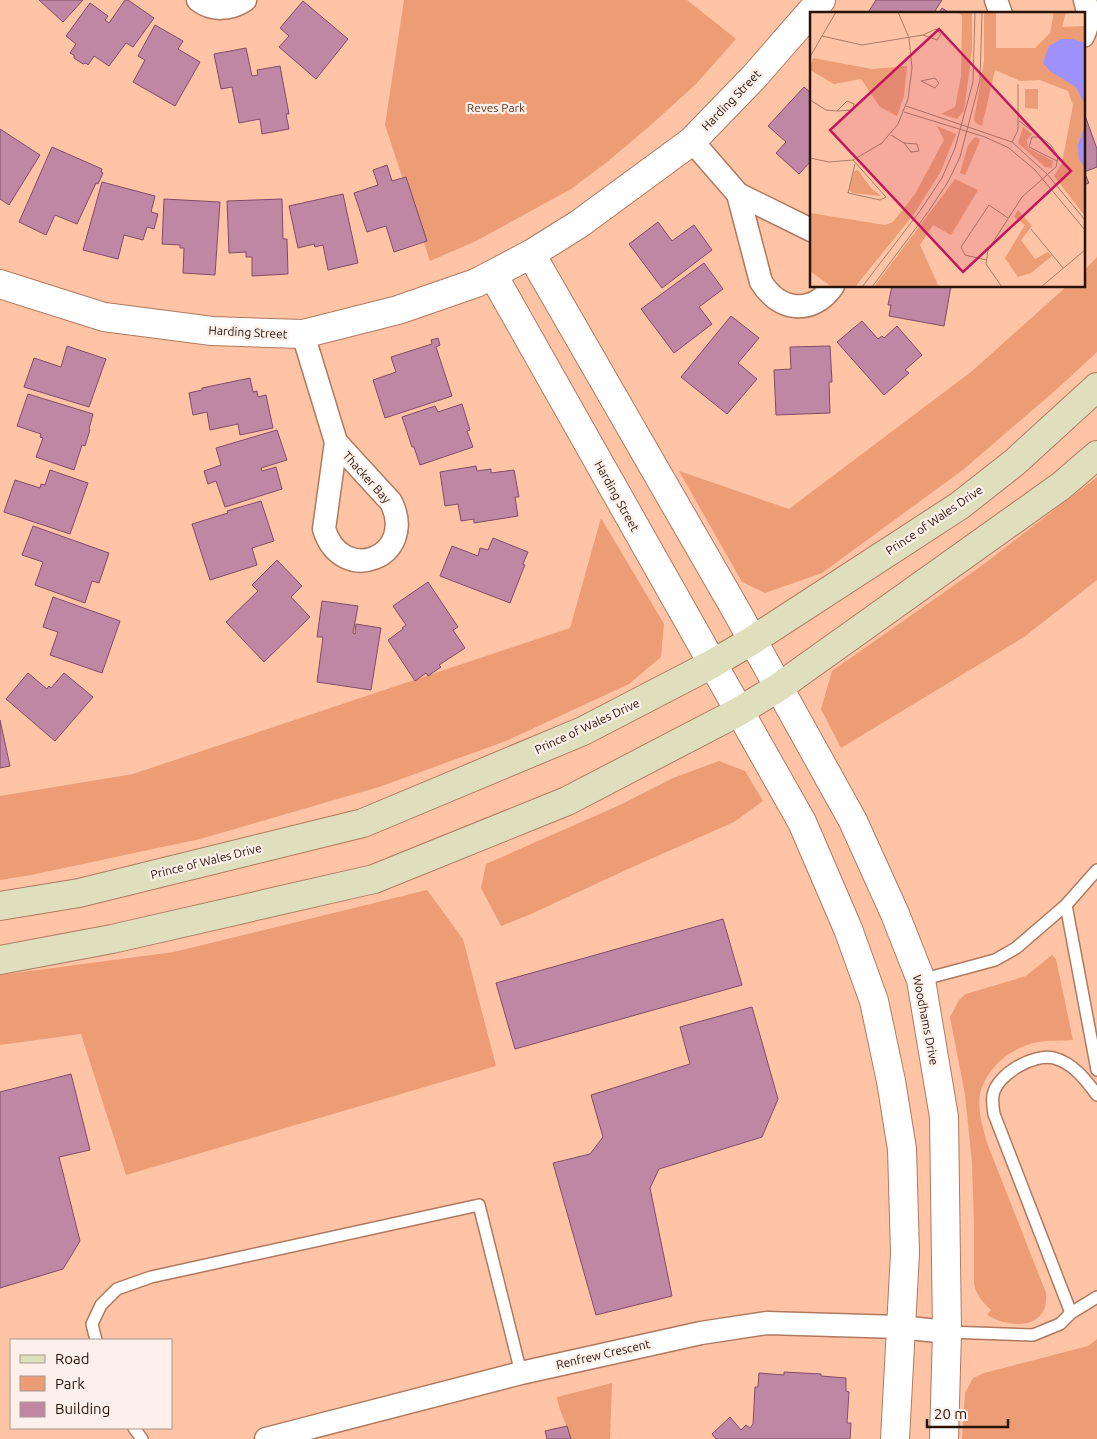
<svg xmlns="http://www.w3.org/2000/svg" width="1097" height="1439" viewBox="0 0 1097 1439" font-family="Ubuntu,sans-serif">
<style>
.green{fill:#ec9d75}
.building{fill:#c087a5;stroke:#804c67}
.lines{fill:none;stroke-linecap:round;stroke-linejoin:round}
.service-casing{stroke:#b0795e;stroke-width:14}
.minor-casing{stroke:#b0795e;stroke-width:25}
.tertiary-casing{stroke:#b0795e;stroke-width:30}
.secondary-casing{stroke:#b0795e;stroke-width:30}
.service{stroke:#fff;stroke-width:11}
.minor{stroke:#fff;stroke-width:22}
.tertiary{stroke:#fff;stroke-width:28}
.secondary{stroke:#dfdebd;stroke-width:28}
.labels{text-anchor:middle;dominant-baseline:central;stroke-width:4.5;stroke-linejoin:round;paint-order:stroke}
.street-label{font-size:12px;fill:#291409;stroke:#fdf0ea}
.park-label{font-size:12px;fill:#62361e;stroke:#fdf0ea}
.inset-road{fill:none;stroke:#a97d67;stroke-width:1}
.view{fill:#c2185b;fill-opacity:0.15;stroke:#c2185b;stroke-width:2.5}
.inset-edge{fill:none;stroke:#291409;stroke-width:2.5}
</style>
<rect width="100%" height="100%" fill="#ffc3a6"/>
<!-- green -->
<g class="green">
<path d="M404 0H687L736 39 696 84 652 124 607 162 571 189 476 241 430 261 385 125Z"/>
<path d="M1097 257V352L1057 389 964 469 822 573 765 593 742 582 679 471 789 509 971 372 1067 286H1083V272Z"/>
<path d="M1097 477V580L1024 637 841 748 821 709 832 671 980 567Z"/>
<path d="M601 518 664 624 661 657 629 684 506 741 379 787 200 839 31 875 0 880V796L133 774 570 628Z"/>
<path d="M719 761 745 771 763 801 734 822 628 869 531 914 501 926 481 888 486 864 620 805 673 778Z"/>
<path d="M427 890 463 939 496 1066 126 1175 81 1034 0 1045V975L174 952Z"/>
<path d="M1052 955 1056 959 1073 1040C1062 1041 1049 1040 1038 1042 1012 1047 987 1066 980 1094 977 1109 983 1128 987 1143L1046 1293C1049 1330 1011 1329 987 1315L991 1310C982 1302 976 1295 974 1283V1225L972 1163 965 1095 950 1017 959 1000 966 994 1026 976Z"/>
<path d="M1097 1339V1439H962L965 1393 973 1378 984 1373 1088 1346Z"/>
<path d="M612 1383 610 1439H571C567 1424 559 1412 557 1397Z"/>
</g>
<!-- building -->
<g class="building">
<path d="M39 0H83L63 22Z"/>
<path d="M125 0H128L154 18 133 47 126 43 109 66 94 56 88 65 86 63 83 64 74 58V55L70 53 76 44 66 36 90 3 108 16 105 20 109 23Z"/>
<path d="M876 0H942L933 14H867Z"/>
<path d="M303 1 348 39 316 79 279 47 289 36 280 28Z"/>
<path d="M942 8 951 14H938Z"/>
<path d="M155 25 183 41 178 49 200 62 175 106 133 82 145 60 138 56Z"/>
<path d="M246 48 252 76 258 75 257 70 280 66 289 114H286L289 129 262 134 260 119 239 123 232 87 221 89 214 54Z"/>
<path d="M804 87 811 93V161L799 174 776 153 786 142 768 126Z"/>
<path d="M1083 110 1097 149V167L1084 172 1089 183 1083 185Z"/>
<path d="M0 129 40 155 9 205 0 199Z"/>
<path d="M52 147 102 169 101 172 103 173 98 184 96 183 77 224 55 215 46 235 19 222Z"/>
<path d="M387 165 392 181 406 177 427 241 394 252 386 226 367 232 354 193 378 185 373 170Z"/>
<path d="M102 182 155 196 151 212 158 214 154 229 147 227 143 240 124 235 118 259 83 250Z"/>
<path d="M343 194 358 263 328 270 323 245 315 247 314 244 298 248 289 206Z"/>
<path d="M164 199 220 202 215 275 183 273 184 248H180V245L162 244Z"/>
<path d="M282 199 283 239H287L288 274 252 276V257H246V252L229 253 227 201Z"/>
<path d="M658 222 672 241 694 225 712 250 662 288 629 244Z"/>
<path d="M704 263 723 289 699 307 712 324 674 353 641 309Z"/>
<path d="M892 286H951L944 326 889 316 891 305H888Z"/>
<path d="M731 316 759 338 738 363 757 379 727 414 681 377Z"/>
<path d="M862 321 878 339 882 336 884 338 897 326 922 355 905 370 909 373 884 395 837 342Z"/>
<path d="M438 338 440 345 436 347 452 396 385 418 373 380 396 372 391 357 432 344 431 340Z"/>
<path d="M67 346 106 359 89 407 24 387 34 358 61 367Z"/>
<path d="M830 346 832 382H829L830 413 776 415 774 370 791 369 790 347Z"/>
<path d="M250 378 253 392 257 391 258 397 266 395 273 428 240 435 238 424 210 430 207 412 193 415 189 393 202 390V388Z"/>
<path d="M28 394 93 414 89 429 90 430 89 433 85 446 82 445 74 470 36 457 43 438 40 437 41 434 17 426Z"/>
<path d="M462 404 470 430 467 431 473 447 420 465 414 447H412L402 417 435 406 438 412Z"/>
<path d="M277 430 287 460 261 468 262 471 276 467 282 489 225 507 216 481 208 484 204 471 221 465 216 448Z"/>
<path d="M476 466 477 471 491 469V473L514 470 519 497H515L518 516 474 523V519L461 521 458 504 445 506 440 472Z"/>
<path d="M50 470 88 483 70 534 4 512 15 480 40 488 41 484 45 485Z"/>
<path d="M261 501 274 541 252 548 257 565 210 580 192 524 228 513 227 511Z"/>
<path d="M33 526 109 553 99 583 92 581 85 603 35 585 43 562 22 555Z"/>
<path d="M493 538 528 552 523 564 525 565 524 567 510 603 440 576 452 546 478 556 480 548 488 550Z"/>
<path d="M277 560 302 586 291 597 310 617 264 662 226 622 258 591 252 585Z"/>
<path d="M428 582 458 627 453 630 465 648 439 665 441 667 428 676 426 673 415 681 388 640 403 629 402 628 406 625 393 606Z"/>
<path d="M53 597 120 621 102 673 50 655 58 632 43 627Z"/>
<path d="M322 601 358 606 353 633 355 634 356 624 381 628 371 690 317 682 323 637H317Z"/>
<path d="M28 673 47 689 49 686 51 688 64 673 93 697 55 741 6 699Z"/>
<path d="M0 720 10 766 0 768Z"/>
<path d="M723 919 742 985 515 1049 496 983Z"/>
<path d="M752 1007 778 1099 762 1137 659 1169 650 1188 672 1296 596 1315 553 1163 590 1154 603 1137 591 1095 690 1064 680 1027Z"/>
<path d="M71 1074 90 1150 59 1157 80 1241 63 1269 0 1288V1092Z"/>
<path d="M784 1372 821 1374V1376L846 1378V1391L849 1392 847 1423H851L850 1439H716L712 1434 730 1417 741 1430 746 1425 750 1428 753 1424 755 1387H758L759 1373 784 1375Z"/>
<path d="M567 1426 571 1439H547L545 1431Z"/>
</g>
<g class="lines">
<!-- service casing -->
<g class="service-casing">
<g id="service">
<path d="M1066 905 1097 1070"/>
<path d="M921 980 995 960 1016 948 1066 905 1097 870"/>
<path d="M1071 1313 994 1114C993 1108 992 1101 993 1095 997 1074 1034 1053 1054 1058 1073 1063 1086 1080 1097 1095"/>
<path d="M947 1332 1033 1335 1060 1324 1071 1313 1097 1297"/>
<path d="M96 1340 92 1324 101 1305 117 1289 151 1277 479 1205 521 1373"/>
<path d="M134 1428 142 1439"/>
</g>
</g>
<!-- minor casing -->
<g class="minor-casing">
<g id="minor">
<path d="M198 0C212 11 230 10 245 0"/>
<path d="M996 0 1001 14"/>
<path d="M1083 36C1089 24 1089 13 1085 0"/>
<path d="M692 141 738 194"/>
<path d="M811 230 738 194 761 282C779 311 812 316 833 286"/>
<path d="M303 334 336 442"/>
<path d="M336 442 391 502C418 557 342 587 324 529Z"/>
<path d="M266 1439 521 1373 701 1333 767 1323 900 1327 947 1332"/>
</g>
</g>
<!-- tertiary casing -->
<g class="tertiary-casing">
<g id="tertiary">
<path d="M531 254 737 612 853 821 895 914 921 980 944 1117 947 1332 944 1439"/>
<path d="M493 275 802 822 848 929 874 1001 891 1081 902 1149 905 1253 895 1439"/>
<path d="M0 284 104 317 212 331 303 334 398 310 476 283 531 254 579 224 692 141 754 77 821 0"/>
</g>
</g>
<!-- secondary casing -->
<g class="secondary-casing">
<g id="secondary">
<path d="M0 906 79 893 363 823 583 731 712 664 753 640 959 506 1015 462 1097 387"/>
<path d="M0 960 112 939 374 879 567 801 738 712 779 687 1061 486 1097 455"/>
</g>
</g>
<!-- service -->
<use href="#service" class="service"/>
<!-- minor -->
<use href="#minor" class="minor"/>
<!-- tertiary -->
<use href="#tertiary" class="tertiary"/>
<!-- secondary -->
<use href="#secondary" class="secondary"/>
</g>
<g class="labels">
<!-- street labels -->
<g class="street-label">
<text transform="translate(731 100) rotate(-46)">Harding Street</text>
<text transform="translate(248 332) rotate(3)">Harding Street</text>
<text transform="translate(367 477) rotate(48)">Thacker Bay</text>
<text transform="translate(617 496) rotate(61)">Harding Street</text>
<text transform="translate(934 520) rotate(-34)">Prince of Wales Drive</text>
<text transform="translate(587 726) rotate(-25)">Prince of Wales Drive</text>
<text transform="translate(206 861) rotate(-14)">Prince of Wales Drive</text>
<text transform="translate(926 1020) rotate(79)">Woodhams Drive</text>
<text transform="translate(603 1354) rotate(-13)">Renfrew Crescent</text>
</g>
<!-- park labels -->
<g class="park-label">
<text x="496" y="107">Reves Park</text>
</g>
</g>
<!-- overview -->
<g transform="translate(810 12)">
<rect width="275" height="275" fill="#ffc3a6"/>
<path d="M148 0H162V39L154 99 147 107 131 102 145 95 151 65 152 4ZM174 0H186V36H225L240 21 244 0H256L252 15 275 14V204L244 164 252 151 263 93 258 79 230 68 210 69 185 58 172 114 167 112 164 108 174 49ZM3 46 62 57 97 54 94 84 87 104 70 95 51 67 24 72 0 58ZM215 77H228V97L215 96ZM127 114 146 122 130 161 104 202 45 275H22L0 259V201L75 213 83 210 105 182 134 128ZM213 115 222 122 217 128 218 136 243 149 242 156 235 155 208 131ZM165 125 170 127 169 131 157 159 155 163 150 161 158 133ZM48 158 61 176 71 184 42 181 39 177 44 159ZM145 167 168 178 141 223 123 213 110 233 129 275H64ZM208 198 222 214 211 228 225 247 238 240 242 244 221 261 208 265 195 246 215 213 204 205Z" fill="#ec9d75"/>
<path d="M262 27 275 31V93L266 75 241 60 233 51 239 34 251 27ZM275 113V157L269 147 268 133Z" fill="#9e91fc"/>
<path class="inset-road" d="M126 17 131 22 127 28 113 23ZM12 24 26 0M0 45 12 24 52 33 113 23M125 66 129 71 125 76 111 69ZM0 88 16 98 27 99M37 89 44 92 43 98 27 99ZM96 94 202 130 237 162 275 208M94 100 175 125 199 136 225 158 275 218M81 123 94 131M229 125H222L219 135 247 149M202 130 208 118V72M94 131 107 132 109 139 101 140ZM0 146 19 150 43 148 72 131 88 112 98 87 102 56 99 26 88 0M43 148 76 185 70 188 38 181 45 152M221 217 253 256M176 248 155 243 151 235 179 193 198 206M52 275 110 199 132 166 145 136 163 70 165 0M62 275 118 200 138 170 150 145 170 68 172 0M192 275 176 252 178 238 212 185 246 155 248 145 241 133 209 109M231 275 275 238"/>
<path class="view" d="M129 17 261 159 153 260 20 118Z"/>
<rect width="275" height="275" class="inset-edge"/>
</g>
<!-- legend -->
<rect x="10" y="1339" width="162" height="90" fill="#fdf0ea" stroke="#a89890"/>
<rect x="20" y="1355" width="25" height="8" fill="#dfdebd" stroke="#a89890"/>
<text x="55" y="1364" font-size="15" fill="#291409">Road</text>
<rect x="20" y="1376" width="25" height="15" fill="#ec9d75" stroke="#a89890"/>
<text x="55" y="1389" font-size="15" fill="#291409">Park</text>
<rect x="20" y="1402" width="25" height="15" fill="#c087a5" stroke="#a89890"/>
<text x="55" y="1414" font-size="15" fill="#291409">Building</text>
<!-- scale -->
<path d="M927 1419v8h81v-8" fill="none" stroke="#291409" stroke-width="2.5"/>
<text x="934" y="1419" font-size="15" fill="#291409" stroke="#fdf0ea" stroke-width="4" paint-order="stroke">20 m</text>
</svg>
